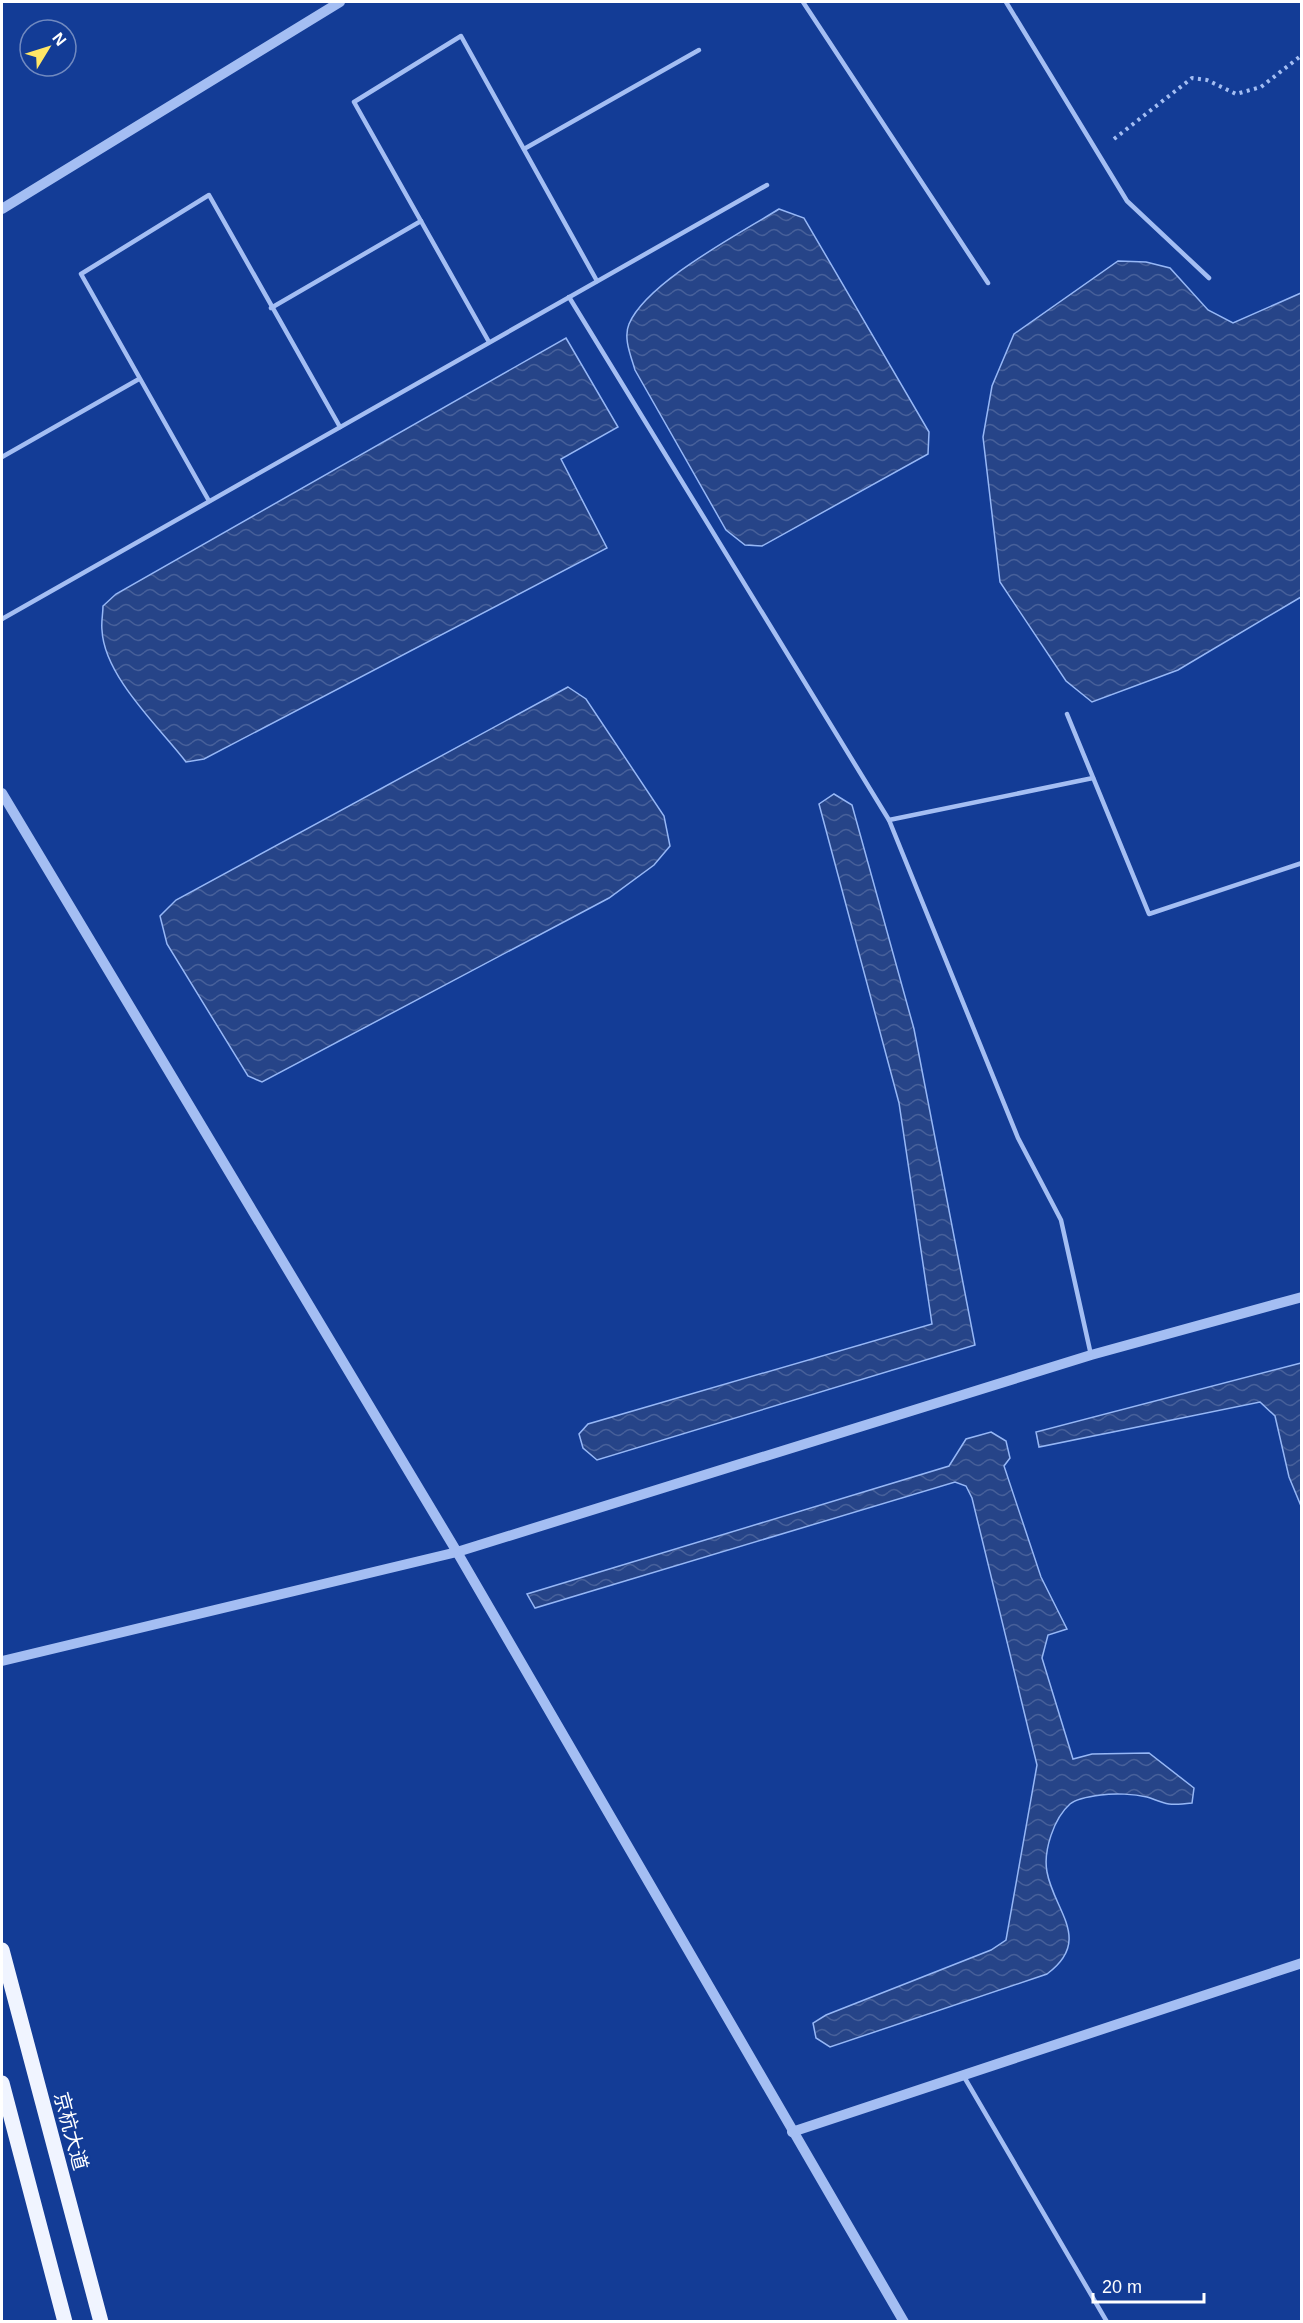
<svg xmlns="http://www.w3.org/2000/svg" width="1303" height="2323" viewBox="0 0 1303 2323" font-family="Arial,'Noto Sans SC',sans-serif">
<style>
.water{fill:url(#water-waves);stroke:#96b7f6;stroke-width:1.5}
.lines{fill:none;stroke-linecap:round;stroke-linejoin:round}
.path{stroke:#a4bef3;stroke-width:4;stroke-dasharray:3 4.5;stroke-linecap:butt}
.service{stroke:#a4bef3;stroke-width:4.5}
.tertiary{stroke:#a4bef3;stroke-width:10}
.primary{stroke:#f0f4ff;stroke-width:15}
.labels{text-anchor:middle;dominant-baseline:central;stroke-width:4.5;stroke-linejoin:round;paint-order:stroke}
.street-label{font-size:20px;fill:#fff;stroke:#133c96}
</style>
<defs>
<pattern id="water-waves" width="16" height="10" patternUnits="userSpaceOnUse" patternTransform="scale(1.5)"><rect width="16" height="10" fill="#264488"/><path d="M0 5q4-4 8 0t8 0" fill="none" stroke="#47609a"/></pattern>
</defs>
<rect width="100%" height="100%" fill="#133c96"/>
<!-- water -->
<g class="water">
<path d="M779 209 804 218 929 432 928 454 762 546 745 545 726 530 635 370C631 356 623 338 629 324 647 282 739 234 779 209Z"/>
<path d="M1118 261 1146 262 1170 268 1208 310 1233 323 1301 293V597L1178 670 1092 702 1066 681 1000 582 983 437 992 386 1014 334Z"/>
<path d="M566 338 618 427 561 459 607 548 204 759 186 762C159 727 104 676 102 630 101 622 103 614 103 606L116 594Z"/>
<path d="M568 687 586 699 664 816 670 846 654 865 609 898 262 1082 248 1076 167 944 160 916 176 900Z"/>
<path d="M834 794 852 805 914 1029 975 1345 597 1460 583 1448 579 1434 588 1424 932 1324 899 1103 819 804Z"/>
<path d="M1301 1363V1506L1289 1477 1275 1416 1260 1402 1039 1447 1036 1432Z"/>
<path d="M991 1432 1006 1441 1010 1458 1004 1466 1041 1577 1067 1629 1048 1635 1042 1658 1073 1759 1092 1754 1149 1753 1194 1788 1192 1803C1184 1804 1176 1805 1169 1804 1161 1803 1154 1799 1147 1797 1134 1794 1115 1793 1101 1795 1093 1796 1076 1799 1070 1804 1054 1818 1043 1851 1047 1872 1054 1911 1093 1940 1047 1974L830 2047 816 2038 813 2023 826 2015 991 1950 1006 1940 1037 1765 972 1498 966 1486 955 1482 535 1608 527 1594 949 1466 966 1439Z"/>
</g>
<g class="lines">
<!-- path -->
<path class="path" d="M1114 139 1192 78 1207 80 1236 94 1261 87 1302 55"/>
<!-- service -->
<g class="service">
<path d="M803 2 988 283"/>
<path d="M1006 2 1127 201 1209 278"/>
<path d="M524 149 699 50"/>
<path d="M569 297 889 820 1018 1138 1061 1220 1091 1355"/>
<path d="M271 308 421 221"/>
<path d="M489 342 354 102 461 36 597 281"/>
<path d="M2 457 139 379"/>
<path d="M209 501 81 274 209 195 340 427"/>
<path d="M2 619 767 185"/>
<path d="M1067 714 1149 914 1302 863"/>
<path d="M889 820 1093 778"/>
<path d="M963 2075 1107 2322"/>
</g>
<!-- tertiary -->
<g class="tertiary">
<path d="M2 209 340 2"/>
<path d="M2 793 457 1552 904 2322"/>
<path d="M2 1661 457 1552 1091 1355 1302 1297"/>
<path d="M792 2132 1302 1963"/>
</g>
<!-- primary -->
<g class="primary">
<path d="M2 1950 101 2322"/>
<path d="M2 2083 65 2322"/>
</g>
</g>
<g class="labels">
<!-- street labels -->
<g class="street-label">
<text transform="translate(71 2131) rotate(75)">京杭大道</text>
</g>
</g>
<!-- border -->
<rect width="1303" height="2323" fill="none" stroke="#ffffff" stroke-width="6"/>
<!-- north arrow -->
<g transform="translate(48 48) rotate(52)"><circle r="28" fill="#133c96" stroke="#718ac0" stroke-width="1.5"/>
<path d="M0-4.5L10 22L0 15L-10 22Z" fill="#ffe666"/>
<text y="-9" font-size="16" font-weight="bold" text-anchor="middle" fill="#ffffff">N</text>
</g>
<!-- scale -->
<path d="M1093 2293v9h111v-9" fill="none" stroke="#ffffff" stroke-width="3"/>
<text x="1102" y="2293" font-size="18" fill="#ffffff" stroke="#133c96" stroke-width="4.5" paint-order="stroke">20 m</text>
</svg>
